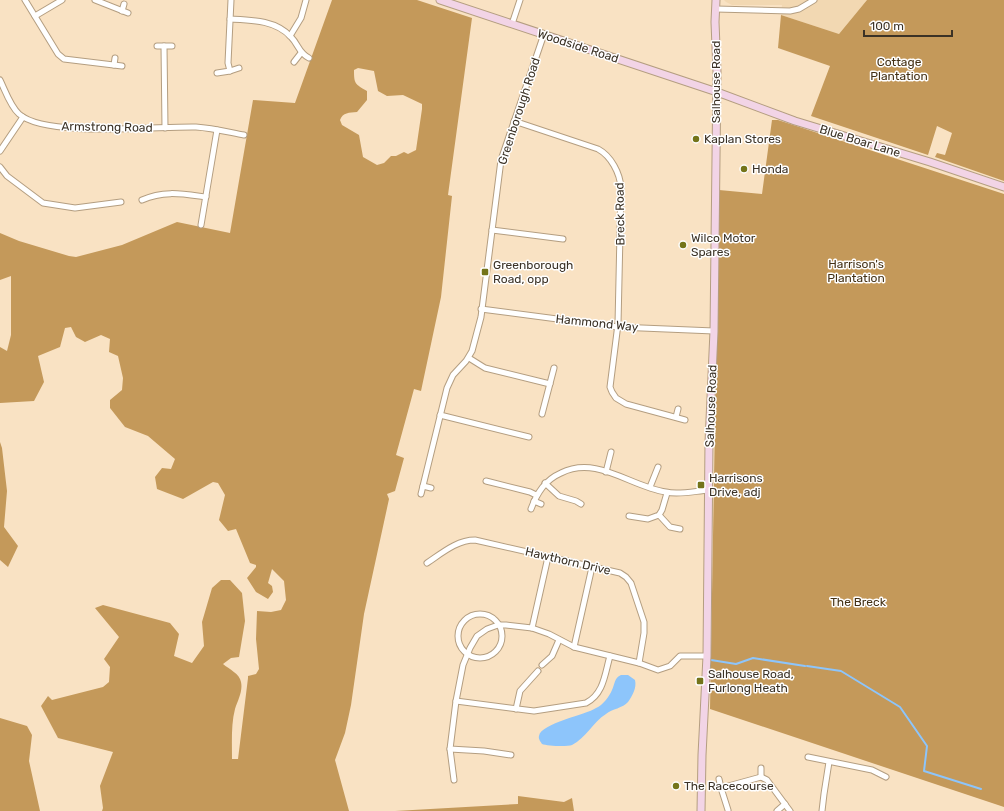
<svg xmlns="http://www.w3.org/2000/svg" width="1004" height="811" viewBox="0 0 1004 811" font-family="Rubik,sans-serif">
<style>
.built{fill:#f2d8b2}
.forest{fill:#c4995a;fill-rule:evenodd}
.water{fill:#8dc5fb}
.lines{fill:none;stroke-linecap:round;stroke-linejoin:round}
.stream{stroke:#8dc5fb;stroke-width:2}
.street-casing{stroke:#b49e81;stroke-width:7}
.secondary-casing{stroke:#b49e81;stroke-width:9}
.street{stroke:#fff;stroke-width:5}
.secondary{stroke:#f2d4e6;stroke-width:7}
.poi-dot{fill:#74741a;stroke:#fff;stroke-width:1.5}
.labels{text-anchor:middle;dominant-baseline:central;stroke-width:3;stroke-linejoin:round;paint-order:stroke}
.street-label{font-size:12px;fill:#3b3226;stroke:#fff}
.park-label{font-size:12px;fill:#433014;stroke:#fff}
.poi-label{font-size:12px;fill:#3b3226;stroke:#fff;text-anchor:start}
</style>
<rect width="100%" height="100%" fill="#f9e2c3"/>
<!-- built -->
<path class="built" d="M724 0H867L839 34 781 15 782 5H732L726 2Z"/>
<!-- forest -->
<g class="forest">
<path d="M332 0H417L472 18 448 195 452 196 441 297 421 391 414 389 396 455 404 458 395 491 387 494 389 499 364 614 351 705 345 733 335 760 349 811H102L103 808 100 786 113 752 58 738 41 706 48 696 52 700 103 687 109 682 110 667 104 659 119 637 95 608 103 605 170 623 179 634 174 656 192 663 204 646 202 622 212 588 221 580H230L242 593 245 621 239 657 231 658 223 664C229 669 240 674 241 682 243 691 238 700 235 709 231 724 232 743 232 759H238L248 678V676L256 674 259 669 256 639 257 611 271 612 281 610 286 600 284 581 272 569 268 583 272 586 273 592 268 599 256 592 247 578 256 567V565L250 563 236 529 228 531 219 520 225 495 218 483 213 482 183 499 157 489 155 477 162 468 171 469 175 459 148 436 125 427 110 408V400L122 390 123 378 118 356 109 352 110 339 101 335 85 342 76 337 71 327 65 328 60 347 38 356 44 382 34 401 0 403V347L7 351 11 335V276L0 280V233L19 241 69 256 76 257 122 245 177 222 230 233 253 100 295 103ZM358 68 374 71 378 91 387 96 403 95 422 104V109L416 150 408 154 404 152 396 156H391L384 163 377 165 363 157 359 135 342 125 340 120C343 112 349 113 357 112L367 100V91C355 84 354 84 354 70Z"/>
<path d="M867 0H1004V181L935 157 937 153 945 155 952 133 937 126 928 155 811 116 830 66 778 48 781 15 839 34Z"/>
<path d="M772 120H778L1004 194V807L710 709 719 190 762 194Z"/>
<path d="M0 442 2 448 7 491 4 527 18 546 8 567 0 560Z"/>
<path d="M0 718 27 726 32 735 29 761 40 811H0Z"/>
<path d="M518 796 564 802 572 798 574 811H395L518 804Z"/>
</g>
<!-- water -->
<path class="water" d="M621 675H628L635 680C637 688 632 696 628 702 623 708 612 709 606 714 593 722 586 738 572 745 567 747 547 746 542 744 541 742 538 739 539 736 541 723 586 715 596 708 603 705 609 697 612 690 615 684 614 678 621 675Z"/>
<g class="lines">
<!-- stream -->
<g class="stream">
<path d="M711 660 736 664 753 658 805 666"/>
<path d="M807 666 841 671 900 707 927 746 924 771 981 789"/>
</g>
<!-- street casing -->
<g class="street-casing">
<g id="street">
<path d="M25 0 58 54 64 59 122 66"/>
<path d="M95 0 128 13"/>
<path d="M716 9 790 11 799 9 814 0"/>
<path d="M122 11 124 4"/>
<path d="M35 16 62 0"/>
<path d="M230 19C251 20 276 20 291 37 299 45 298 52 309 58"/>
<path d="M512 24 520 0"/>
<path d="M290 36 301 18 306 0"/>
<path d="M157 46H164"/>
<path d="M294 62 301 53"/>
<path d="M114 65 115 58"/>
<path d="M230 71 239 68"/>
<path d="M217 73 230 71 228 63 231 0"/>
<path d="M0 80C5 90 10 106 19 114 46 138 158 126 196 127 212 128 228 132 244 135"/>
<path d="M514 121 598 149C611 156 620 173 621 188L618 324 610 387 612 392 616 398 626 404 685 420"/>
<path d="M165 128 164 46H172"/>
<path d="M0 151 23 117"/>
<path d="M0 167 7 176 43 203 75 208 121 202"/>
<path d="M142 200C164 190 183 194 206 197"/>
<path d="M201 225 217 130"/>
<path d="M492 230 563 239"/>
<path d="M481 309 618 327 714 331"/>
<path d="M469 358 485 368 550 384"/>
<path d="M542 414 554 368"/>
<path d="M440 415 529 437"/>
<path d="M676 417 678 409"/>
<path d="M606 472 611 452"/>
<path d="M486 481 530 492 536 495"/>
<path d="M545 483 559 496 576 501 581 504"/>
<path d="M423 486 431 488"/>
<path d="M650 487 658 467"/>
<path d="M421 494 447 388 453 375 466 361 472 351 481 317 501 160 544 34"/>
<path d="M534 501 541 504"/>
<path d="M531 509C537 493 545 480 561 473 597 455 631 487 666 492 679 495 695 491 709 490"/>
<path d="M659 515 670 527 680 529"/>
<path d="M629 516 648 519 659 515 662 510 667 493"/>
<path d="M427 563C442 553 457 540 475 540L620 573 626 577 631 583 644 622V633L639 663"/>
<circle cx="480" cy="636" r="22"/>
<path d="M532 628 548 557"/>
<path d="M574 647 592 567"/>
<path d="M542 665 552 656 559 640"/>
<path d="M456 701 534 711 586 703C604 694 605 673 610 656"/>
<path d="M516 709 520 691 538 671"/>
<path d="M450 749 484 751 511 755"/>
<path d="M808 757 872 770 886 777"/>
<path d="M761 777V768"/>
<path d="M719 779 721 788"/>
<path d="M454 780 450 749 456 701 463 665 470 648 477 636 487 629 498 625H506L532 628 549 634 574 647 639 663 658 670 670 666 680 656H707"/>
<path d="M728 810 721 788 761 777 767 780 790 811"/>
<path d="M777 811 785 804"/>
<path d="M822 811 824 794 829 762"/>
</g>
</g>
<!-- secondary casing -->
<g class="secondary-casing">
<g id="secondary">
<path d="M440 0 717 92 795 121 930 162 1004 187"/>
<path d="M701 811 702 755 707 656 709 442 714 331 717 72 715 22 716 0"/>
</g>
</g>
<!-- street -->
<use href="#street" class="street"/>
<!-- secondary -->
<use href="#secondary" class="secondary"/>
</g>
<!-- markers -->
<g class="poi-dot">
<circle cx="696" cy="139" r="4"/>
<circle cx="744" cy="169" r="4"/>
<circle cx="683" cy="245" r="4"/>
<rect x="481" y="268" width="8" height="8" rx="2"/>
<rect x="697" y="481" width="8" height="8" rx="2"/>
<rect x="696" y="677" width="8" height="8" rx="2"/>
<circle cx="676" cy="786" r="4"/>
</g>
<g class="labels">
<!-- street labels -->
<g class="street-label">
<text transform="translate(578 46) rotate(18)">Woodside Road</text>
<text transform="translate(716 82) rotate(-90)">Salhouse Road</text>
<text transform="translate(519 111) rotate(-72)">Greenborough Road</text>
<text transform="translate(107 127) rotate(1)">Armstrong Road</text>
<text transform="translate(860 141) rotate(17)">Blue Boar Lane</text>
<text transform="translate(620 214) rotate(-91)">Breck Road</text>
<text transform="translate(597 323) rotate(6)">Hammond Way</text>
<text transform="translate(711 406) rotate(-88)">Salhouse Road</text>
<text transform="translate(568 561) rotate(13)">Hawthorn Drive</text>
</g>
<!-- park labels -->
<g class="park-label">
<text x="899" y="62">Cottage<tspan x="899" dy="14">Plantation</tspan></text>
<text x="856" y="264">Harrison's<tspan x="856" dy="14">Plantation</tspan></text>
<text x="858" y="602">The Breck</text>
</g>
<!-- poi labels -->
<g class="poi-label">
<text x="704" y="139">Kaplan Stores</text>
<text x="752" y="169">Honda</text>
<text x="691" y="238">Wilco Motor<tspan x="691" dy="14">Spares</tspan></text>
<text x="493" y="265">Greenborough<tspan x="493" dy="14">Road, opp</tspan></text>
<text x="709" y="478">Harrisons<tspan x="709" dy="14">Drive, adj</tspan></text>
<text x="708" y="674">Salhouse Road,<tspan x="708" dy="14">Furlong Heath</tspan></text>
<text x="684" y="786">The Racecourse</text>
</g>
</g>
<!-- scale -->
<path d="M864 30v6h88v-6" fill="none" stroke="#3b3226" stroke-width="2"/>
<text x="870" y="30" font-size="12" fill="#3b3226" stroke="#ffffff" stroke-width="3" paint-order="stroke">100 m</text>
</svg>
